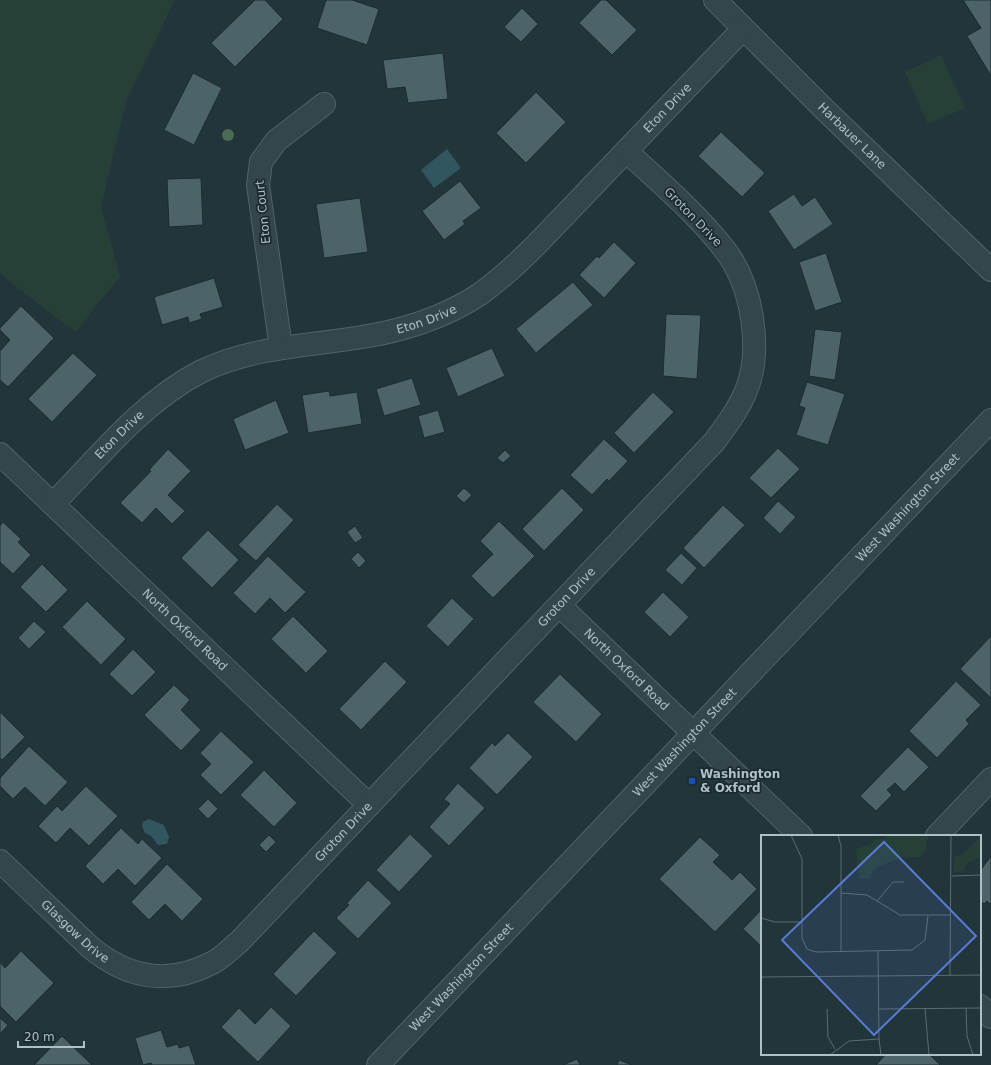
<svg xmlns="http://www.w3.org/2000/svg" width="991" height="1065" viewBox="0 0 991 1065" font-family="'DejaVu Sans',sans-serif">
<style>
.green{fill:#264038}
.water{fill:#325660}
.building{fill:#4b6369;stroke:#1c2c31}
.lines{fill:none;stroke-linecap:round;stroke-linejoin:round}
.minor-casing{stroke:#526368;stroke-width:24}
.minor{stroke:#34464b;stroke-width:22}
.tree{fill:#4a6c52}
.transit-dot{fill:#1a4fb4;stroke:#1a2a2f;stroke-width:1.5}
.labels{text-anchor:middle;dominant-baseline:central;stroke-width:3.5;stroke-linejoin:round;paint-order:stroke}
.street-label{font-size:12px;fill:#afc1c7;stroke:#1a2a2f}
.poi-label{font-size:12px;font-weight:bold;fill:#afc1c7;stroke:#1a2a2f;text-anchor:start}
.inset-road{fill:none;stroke:#5a6d73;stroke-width:1}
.view{fill:#577cd1;fill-opacity:0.15;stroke:#577cd1;stroke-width:2}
.inset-edge{fill:none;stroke:#afc1c7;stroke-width:2}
</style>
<rect width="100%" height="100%" fill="#21353b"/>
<!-- green -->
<g class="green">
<path d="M0 0H175L127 99 101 206 120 277 75 332 0 274Z"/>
<path d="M941 55 965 108 928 124 905 72Z"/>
</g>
<!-- water -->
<g class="water">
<path d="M447 149 461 168 434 188 421 170Z"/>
<path d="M149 819 164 825 169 837 167 844 158 845 151 836 145 833 142 826 143 822Z"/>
</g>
<!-- building -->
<g class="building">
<path d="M255 0H265L283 19 235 67 211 43Z"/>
<path d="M326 0H352L379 9 367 45 317 28Z"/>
<path d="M601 0H606L637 30 612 55 579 23Z"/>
<path d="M963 0H991V76L967 36 981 28Z"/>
<path d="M522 8 538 24 521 42 504 27Z"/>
<path d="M443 53 448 99 408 103 405 87 387 89 383 60Z"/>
<path d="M193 73 222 88 194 145 164 130Z"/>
<path d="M536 92 566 122 526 163 496 133Z"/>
<path d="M721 132 765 173 742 197 698 156Z"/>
<path d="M201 178 203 225 169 227 167 179Z"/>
<path d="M460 181 481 208 463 221 465 224 444 240 422 211Z"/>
<path d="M794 194 802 206 815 197 833 224 794 250 768 211Z"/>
<path d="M360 198 368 252 324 258 316 204Z"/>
<path d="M614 242 636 263 604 298 579 275 597 256 599 258Z"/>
<path d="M826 253 842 302 815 311 799 262Z"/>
<path d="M214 278 223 307 200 314 202 319 189 323 188 317 162 325 154 297Z"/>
<path d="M573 282 593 305 536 353 516 329Z"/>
<path d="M21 306 54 338 8 387 0 380V351L10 340 0 330V328Z"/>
<path d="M666 314 701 315 697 379 663 376Z"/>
<path d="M815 329 842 332 835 380 809 376Z"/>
<path d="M492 348 505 376 458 397 446 368Z"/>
<path d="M73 353 97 375 52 422 28 399Z"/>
<path d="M412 378 421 405 384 416 376 389Z"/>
<path d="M807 382 845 394 828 445 796 435 805 408 799 406Z"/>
<path d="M329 391 330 396 357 392 362 424 308 433 302 395Z"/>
<path d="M653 392 674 412 634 453 614 433Z"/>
<path d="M276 400 289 433 245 450 233 419Z"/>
<path d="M438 410 445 432 424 438 418 416Z"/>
<path d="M604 439 628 461 609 481 607 479 592 495 570 475Z"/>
<path d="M778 448 800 469 771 498 749 478Z"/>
<path d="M168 449 191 471 168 495 185 511 172 524 156 508 142 523 120 503 151 471 149 470Z"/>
<path d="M505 450 511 456 503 463 497 458Z"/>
<path d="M464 488 472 495 464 503 456 496Z"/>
<path d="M562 488 584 510 544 551 522 529Z"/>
<path d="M778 501 796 517 780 534 763 518Z"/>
<path d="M277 504 294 520 256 561 238 545Z"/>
<path d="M723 505 745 525 704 568 683 548Z"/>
<path d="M499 521 535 556 493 598 471 576 493 554 480 541Z"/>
<path d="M3 522 21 539 18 542 31 555 13 574 0 562V526Z"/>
<path d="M355 526 363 538 355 543 347 532Z"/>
<path d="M208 530 239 560 212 588 181 558Z"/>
<path d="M358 552 366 561 359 568 351 559Z"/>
<path d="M681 553 697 568 682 585 665 570Z"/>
<path d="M268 556 306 592 285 613 270 598 255 614 233 593Z"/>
<path d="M42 564 68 590 46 612 20 587Z"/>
<path d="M663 592 689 617 670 637 644 612Z"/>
<path d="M452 598 474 619 448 647 426 626Z"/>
<path d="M87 601 126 639 101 665 62 627Z"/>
<path d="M293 616 328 651 306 673 271 639Z"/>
<path d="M34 621 46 632 29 649 18 638Z"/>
<path d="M991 636V698L960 669Z"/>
<path d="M133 649 156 672 132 696 109 674Z"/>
<path d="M385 661 407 682 361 730 339 709Z"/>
<path d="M560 674 602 714 576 742 533 702Z"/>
<path d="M956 681 981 705 966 720 969 724 937 758 909 731Z"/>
<path d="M174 685 190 700 181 710 201 730 181 751 144 715Z"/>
<path d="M0 712 25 737 2 760 0 758Z"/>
<path d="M221 731 254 762 221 795 200 775 211 764 200 753Z"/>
<path d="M508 733 533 757 497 795 469 768 492 743 495 746Z"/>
<path d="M29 746 68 782 45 806 25 787 13 799 0 786V778Z"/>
<path d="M908 747 929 767 904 792 895 783 887 790 892 795 876 811 860 796Z"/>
<path d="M264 770 297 803 274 827 240 795Z"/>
<path d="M458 783 485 808 449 846 429 827 450 804 444 799Z"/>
<path d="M86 786 118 816 89 846 70 828 56 843 38 826 57 806 62 811Z"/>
<path d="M208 799 218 809 208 819 198 809Z"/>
<path d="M121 828 138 844 142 839 162 858 135 886 118 869 103 884 85 866Z"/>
<path d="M410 834 433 856 399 892 376 870Z"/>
<path d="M269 835 276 842 266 852 259 845Z"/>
<path d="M700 837 720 855 713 862 732 880 740 872 757 889 715 932 659 879Z"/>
<path d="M991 856V905L987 901 984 904 980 900V871Z"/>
<path d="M167 864 203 899 182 921 165 904 149 920 131 902Z"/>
<path d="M368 880 392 903 358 939 336 918 349 905 347 903Z"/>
<path d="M762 909V947L743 929Z"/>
<path d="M314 931 337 953 296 996 273 974Z"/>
<path d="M21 951 54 983 16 1022 0 1006V962L5 968Z"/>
<path d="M271 1007 291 1026 258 1062 221 1027 239 1008 255 1024Z"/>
<path d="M0 1018 8 1025 0 1034Z"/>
<path d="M161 1030 167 1047 178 1044 179 1048 189 1045 196 1065H152L151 1063 143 1065 135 1038Z"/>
<path d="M62 1036 92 1065H34Z"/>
<path d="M886 1054H929L940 1065H876Z"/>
<path d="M577 1059 580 1065H563Z"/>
<path d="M619 1060 632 1065H617Z"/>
</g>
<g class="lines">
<!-- minor casing -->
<g class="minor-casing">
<g id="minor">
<path id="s1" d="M715 0 822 107 991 270"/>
<path d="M281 348 258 185 261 162 276 141 324 104"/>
<path id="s2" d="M0 454 369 805"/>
<path id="s3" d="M53 504C98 458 142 402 200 372 250 347 308 346 362 337 402 331 446 317 480 294 501 279 519 262 537 244L743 29"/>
<path id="s4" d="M560 606 801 836"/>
<path d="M937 836 991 779"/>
<path id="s5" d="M0 861 90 947C127 978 168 986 212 963 222 958 230 949 239 942L714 442C726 426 738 410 746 391 763 349 752 285 725 250 698 215 659 181 626 151"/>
<path d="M980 1006 991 1017"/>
<path id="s6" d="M378 1065 991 420"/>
</g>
</g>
<!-- minor -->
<use href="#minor" class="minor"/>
</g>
<!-- trees -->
<circle class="tree" cx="228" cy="135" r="6"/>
<!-- markers -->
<rect class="transit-dot" x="688" y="777" width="8" height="8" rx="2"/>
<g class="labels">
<!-- street labels -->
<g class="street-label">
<text stroke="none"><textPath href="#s3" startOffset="756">Eton Drive</textPath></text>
<text stroke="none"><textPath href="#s1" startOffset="193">Harbauer Lane</textPath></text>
<text transform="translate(263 212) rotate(-96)">Eton Court</text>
<text transform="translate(693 217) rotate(46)">Groton Drive</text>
<text stroke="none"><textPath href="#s3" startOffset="432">Eton Drive</textPath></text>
<text stroke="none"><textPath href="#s3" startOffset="96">Eton Drive</textPath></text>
<text stroke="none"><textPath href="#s6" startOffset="769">West Washington Street</textPath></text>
<text stroke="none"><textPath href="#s5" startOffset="766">Groton Drive</textPath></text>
<text stroke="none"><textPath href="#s2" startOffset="255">North Oxford Road</textPath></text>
<text stroke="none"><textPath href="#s4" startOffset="92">North Oxford Road</textPath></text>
<text stroke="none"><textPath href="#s6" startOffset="445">West Washington Street</textPath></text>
<text stroke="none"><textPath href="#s5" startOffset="442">Groton Drive</textPath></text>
<text stroke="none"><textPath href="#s5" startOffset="103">Glasgow Drive</textPath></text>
<text stroke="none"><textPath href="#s6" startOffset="121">West Washington Street</textPath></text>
</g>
<!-- poi labels -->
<g class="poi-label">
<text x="700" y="774">Washington<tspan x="700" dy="14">&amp; Oxford</tspan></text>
</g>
</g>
<!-- overview -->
<g transform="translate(761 835)">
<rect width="220" height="220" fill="#21353b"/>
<path d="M124 0H167L164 17 158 22H143L126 28 113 35 108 44H98L95 14 109 9 114 4H124ZM220 2V22L206 28 203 36 193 37V22L202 19Z" fill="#264038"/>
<path class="inset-road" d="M30 0 41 24V103L46 114 55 117 151 115 164 105 167 81M77 0 80 11V116M191 41 220 40M80 58 106 60 139 80H189M116 66 132 47H143M0 83 14 87H41M117 116 118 204 120 220M189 140 190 0M0 142 220 140M164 173 168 220M205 173 206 201 212 220M66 174 67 202 74 214M117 174 220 173M69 220 88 206 118 204"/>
<path class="view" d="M123 7 215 101 113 200 21 105Z"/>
<rect width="220" height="220" class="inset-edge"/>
</g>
<!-- scale -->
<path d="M18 1041v6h66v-6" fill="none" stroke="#afc1c7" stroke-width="2"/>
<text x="24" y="1041" font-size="12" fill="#afc1c7" stroke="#1a2a2f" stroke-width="3" paint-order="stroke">20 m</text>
</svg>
